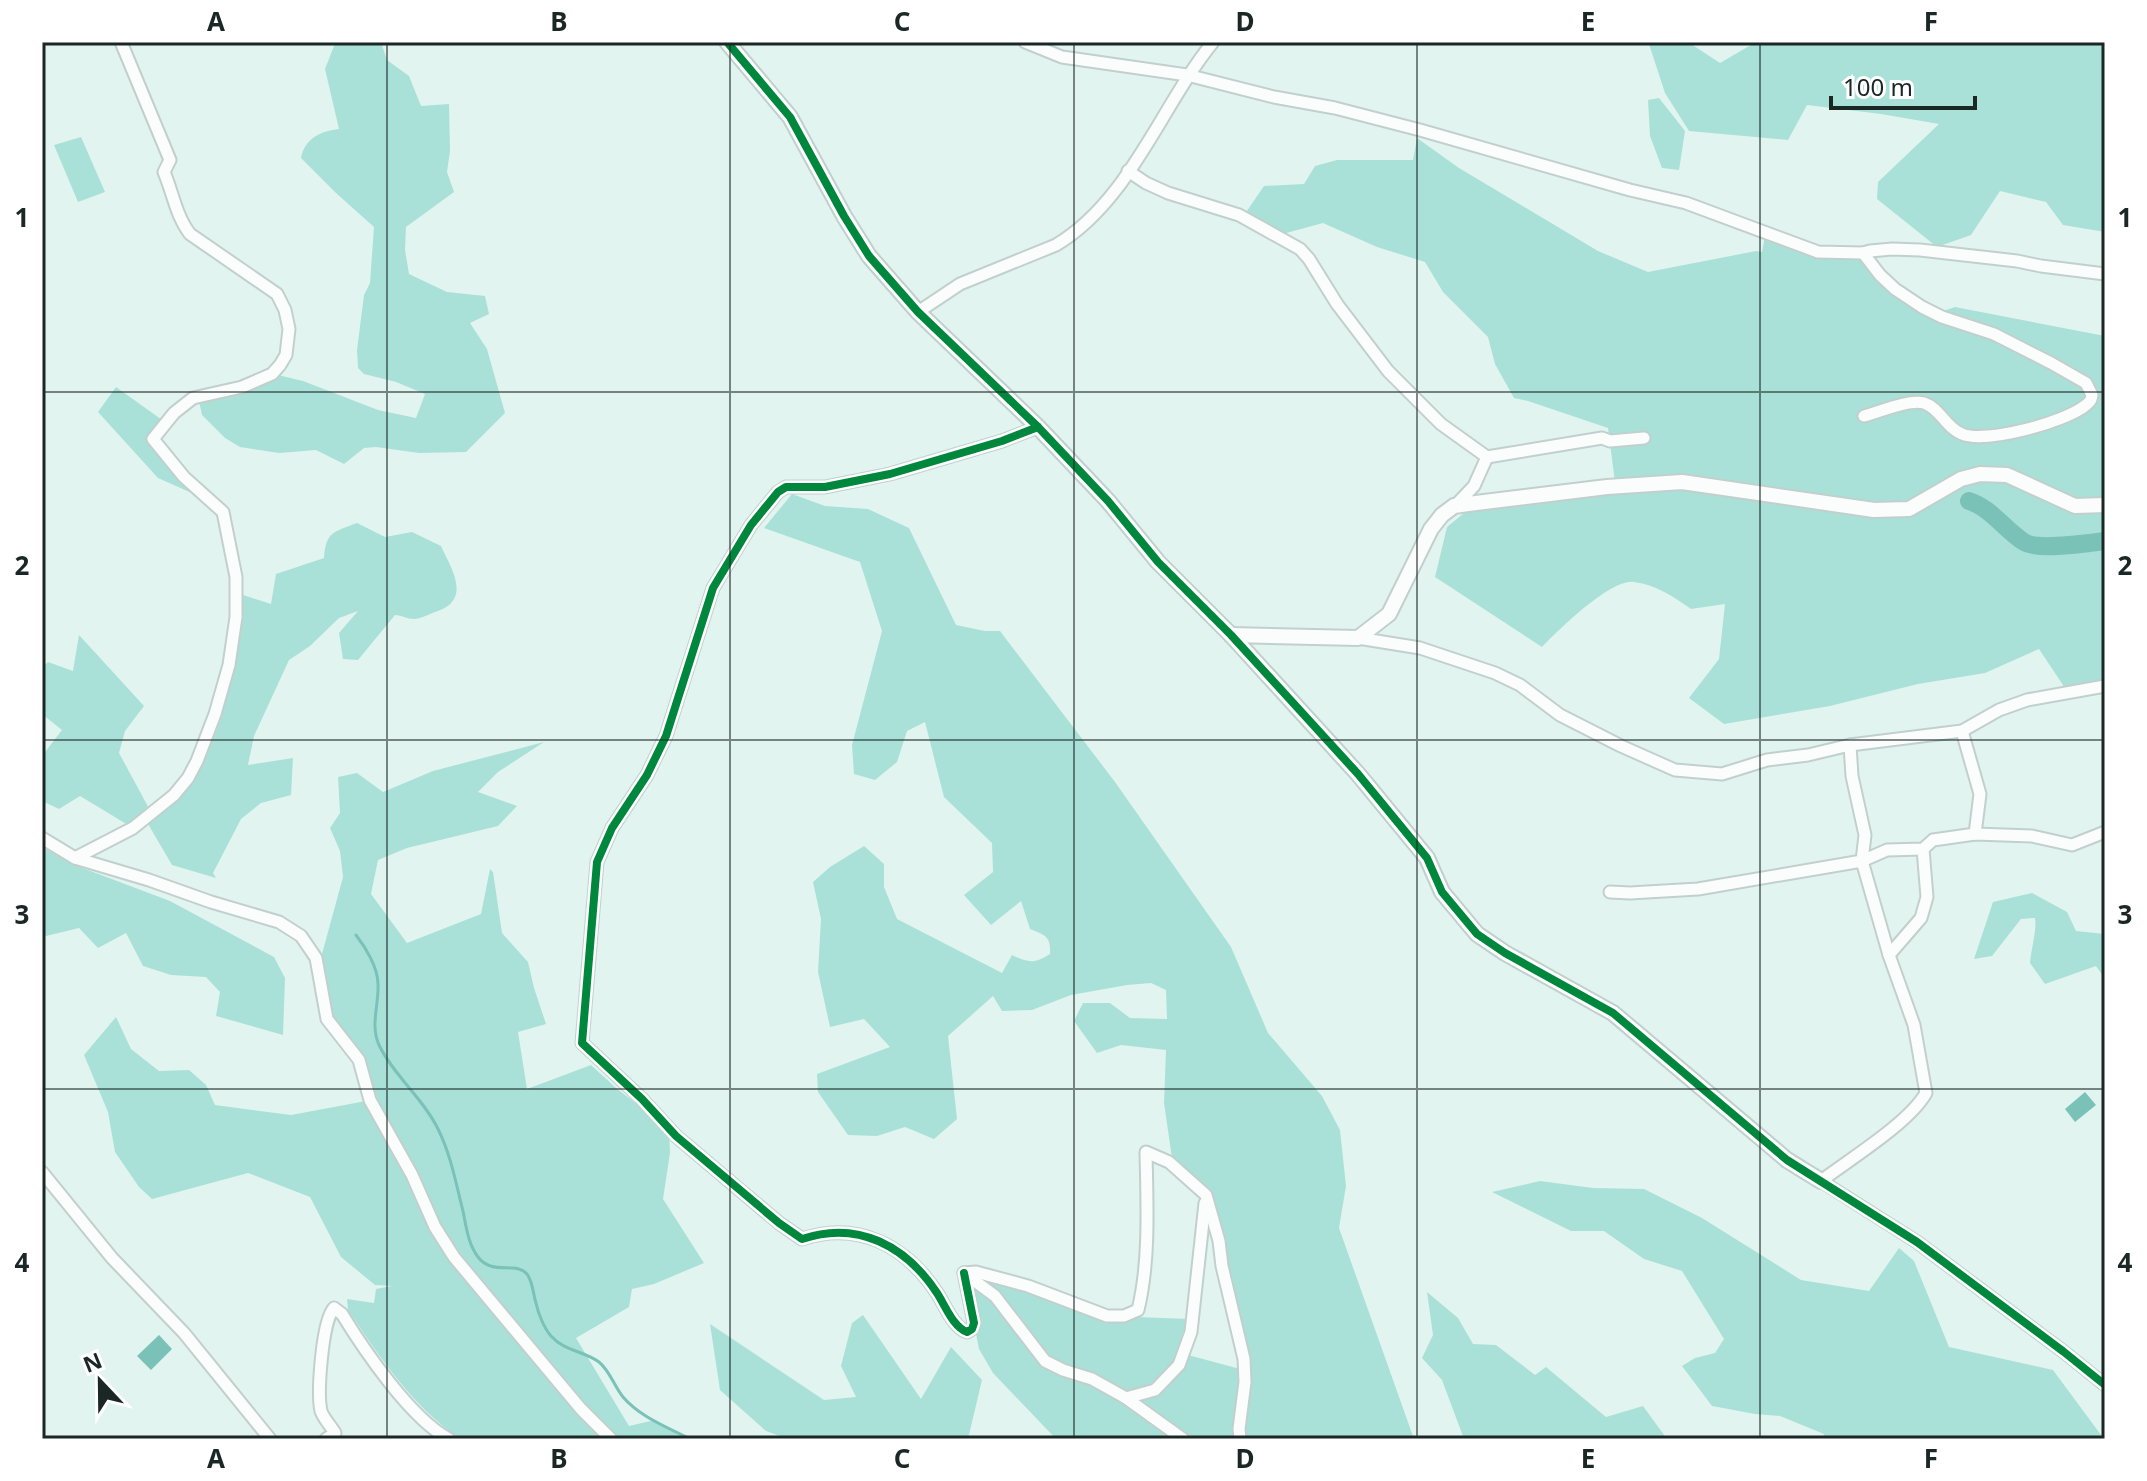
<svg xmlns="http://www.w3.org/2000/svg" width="2147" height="1481" viewBox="0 0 2147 1481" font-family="'Noto Sans',sans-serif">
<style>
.green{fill:#a9e1d8}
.water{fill:#7ac2b7}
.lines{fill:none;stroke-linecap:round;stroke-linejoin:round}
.stream{stroke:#7ac2b7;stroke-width:3}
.river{stroke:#7ac2b7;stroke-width:18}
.minor-casing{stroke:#c1d0cc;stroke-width:15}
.tertiary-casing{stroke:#c1d0cc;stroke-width:18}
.minor{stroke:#fbfdfd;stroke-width:11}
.tertiary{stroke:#fbfdfd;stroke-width:14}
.cycleway-casing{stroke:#fff;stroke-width:13}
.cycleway{stroke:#00873e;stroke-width:8}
.grid{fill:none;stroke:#1a2724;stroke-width:2;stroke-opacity:0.55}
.neatline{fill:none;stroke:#1a2724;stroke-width:3}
.grid-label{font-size:26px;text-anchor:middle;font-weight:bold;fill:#1a2724}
</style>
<rect width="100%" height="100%" fill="#e2f4f0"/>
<!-- green -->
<g class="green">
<path d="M333 42H381L387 60 409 76 421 106 449 104 450 151 447 172 454 192 406 227 405 250 409 274 447 292 485 296 489 314 470 323 487 349 505 413 466 452 419 453 376 447 364 448 344 464 316 450 279 453 240 447 225 438 202 415 199 401 278 375 303 381 378 410 416 418 425 394 396 382 364 374 358 368 357 350 364 295 370 283 374 227 336 193 301 158C305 138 321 131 339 129L325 69 334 46Z"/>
<path d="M1651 42H1688L1720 63 1756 42H2105V232L2063 225 2046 202 2000 191 1971 235 1937 247 1877 199 1878 182 1939 124 1881 114 1807 105 1788 140 1689 131 1665 93 1649 44Z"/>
<path d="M1659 98 1685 131 1679 170 1662 168 1650 136 1648 100Z"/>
<path d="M81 137 105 192 78 202 54 145Z"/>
<path d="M1417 138 1459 168 1598 251 1648 272 1756 251 1762 252 1765 236 1867 259 1932 315 1955 307 2105 336V683L2067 691 2039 649 1985 673 1918 684 1830 706 1724 724 1689 698 1719 659 1725 604 1691 609C1674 597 1657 585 1634 582 1610 579 1559 630 1542 647L1435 577 1447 527 1464 513 1616 490 1608 428 1528 401 1514 398 1495 364 1488 337 1443 292 1425 262 1377 247 1323 223 1279 235 1240 221 1264 186 1304 184 1315 166 1337 160H1413Z"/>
<path d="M116 387 165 422 153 439 212 502 158 478 98 412Z"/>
<path d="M792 494 825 506 868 509 909 528 956 625 985 631H1000L1115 782 1231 947 1268 1033 1322 1096 1340 1130 1346 1186 1339 1228 1414 1439H1247L1241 1381 1240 1439H1056L993 1373 979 1349 964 1273H969L1111 1321 1137 1317 1189 1319 1177 1352 1240 1369 1234 1321 1209 1206 1173 1165 1164 1103 1166 1050 1121 1045 1097 1053 1074 1021 1083 1003H1110L1130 1018 1167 1019 1166 990 1151 983 1127 985 1071 995 1032 1010 1002 1011 993 996 948 1036 957 1119 934 1139 905 1127 877 1136 848 1135 818 1092 817 1074 890 1047 864 1019 830 1027 818 972 821 919 813 882 830 867 864 846 884 864V887L897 919 1002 973 1012 955C1029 963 1034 964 1050 954 1051 936 1045 935 1030 929L1021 901 991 925 964 895 993 872 992 843 944 797 925 722 907 731 897 762 875 780 854 774 852 745 882 631 860 562 764 528Z"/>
<path d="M357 523 385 537 412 532 441 546C451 568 472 599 438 611 431 613 421 619 414 619 407 619 401 615 395 615L358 660 343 659 339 633 358 611 339 618 310 646 289 660 254 736 248 765 293 758 291 795 261 803 241 819 213 873 216 878 172 865 148 824 180 792 215 735 222 716 239 628 237 593 271 604 276 574 324 558C326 531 334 532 357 523Z"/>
<path d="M79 635 144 706 125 731 119 753 152 814 133 828 80 796 59 809 42 801V756L62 730 42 714V668L48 662 73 671Z"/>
<path d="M544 742 498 772 478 792 517 806 498 826 407 848 378 860 371 894 407 943 481 914 490 869 493 872 502 933 528 962 534 988 546 1024 518 1032 527 1089 591 1065 616 1088 669 1129 670 1153 663 1199 704 1263 654 1284 632 1289 629 1307 576 1338 629 1426 655 1420 684 1439H461C413 1408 380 1357 348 1310L347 1299 374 1303 376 1289 392 1286 375 1285 341 1257 310 1197 248 1173 152 1199 139 1187 115 1152 108 1112 84 1055 116 1017 131 1049 159 1071 189 1070 206 1085 215 1105 291 1115 366 1101 392 1139 362 1056 330 1015 322 954 343 877 340 851 330 828 340 813 338 777 357 773 383 792 433 771Z"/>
<path d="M42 847 72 864 170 901 274 957 285 978 283 1035 216 1016 220 992 206 977 171 975 143 966 126 933 98 948 79 928 42 937Z"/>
<path d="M2032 893 2067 912 2076 931 2105 934V979L2096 966 2045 984 2030 963C2031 949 2037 930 2035 918L2021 919 1992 956 1974 959 1993 902Z"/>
<path d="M1540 1181 1593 1188 1644 1189 1702 1218 1801 1280 1869 1291 1899 1248 1914 1261 1949 1347 2053 1370 2104 1439H1823L1824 1434 1780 1416 1755 1414 1712 1406 1682 1366 1695 1358 1715 1353 1724 1339 1682 1271 1644 1259 1604 1231H1571L1492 1192Z"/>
<path d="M1427 1292 1458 1318 1473 1344 1496 1345 1535 1375 1546 1367 1606 1417 1643 1406 1667 1439H1464L1442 1380 1422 1358 1433 1335Z"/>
<path d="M863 1315 921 1399 951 1347 982 1380 968 1439H788L766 1431 720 1390 710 1324 824 1400 856 1397 841 1366 852 1323Z"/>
</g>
<!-- water -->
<g class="water">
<path d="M2085 1092 2096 1105 2075 1122 2065 1109Z"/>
<path d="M159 1335 172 1349 151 1370 137 1356Z"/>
</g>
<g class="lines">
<!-- stream -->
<path class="stream" d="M356 935C366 948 378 968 378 984 379 1005 370 1025 379 1045 394 1076 423 1098 438 1129 451 1155 456 1184 463 1211 466 1226 468 1244 478 1257 492 1276 516 1261 527 1274 533 1282 533 1294 536 1303 538 1313 544 1328 551 1336 564 1351 584 1351 599 1362 610 1371 614 1386 623 1397 640 1417 667 1427 690 1439"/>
<!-- river -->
<path class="river" d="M1969 501C1991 508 2005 530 2024 542 2038 551 2088 543 2105 541"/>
<!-- minor casing -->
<g class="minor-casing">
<g id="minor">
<path d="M1025 42 1062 57 1187 75 1274 97 1335 108 1420 130 1630 190 1686 203 1818 252 1863 253 1870 251 1892 249 1920 250 2017 261 2041 266 2105 274"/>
<path d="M1128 171 1146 183 1168 193 1239 215 1300 249 1309 259 1337 304 1388 371 1441 424 1487 457 1602 438 1610 441 1644 438"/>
<path d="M1863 253 1880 275 1895 289 1922 307 1942 317 1994 334 2051 363 2086 383 2092 395C2091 400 2091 401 2086 405 2066 422 1985 444 1962 434 1946 428 1940 408 1924 403 1909 399 1879 412 1864 416"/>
<path d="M918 312 960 284 1056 245C1129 202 1161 106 1213 42"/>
<path d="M1455 506 1474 486 1487 457"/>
<path d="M1358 638 1420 648 1495 673 1520 685 1560 715 1621 746 1675 770 1722 774 1767 760 1808 755 1850 745 1962 731 1999 710 2027 700 2105 686"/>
<path d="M1962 731 1980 794 1975 834"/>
<path d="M1850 745 1852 776 1865 835 1862 861 1889 955 1914 1025 1926 1093C1909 1123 1850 1159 1821 1181L1917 1242 2064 1352 2105 1385"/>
<path d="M42 838 75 858 149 880 211 902 279 922 301 936 316 958 327 1019 359 1060 370 1100 412 1175 435 1227 454 1257 540 1360 581 1409 611 1439"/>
<path d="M75 858 133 828 174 795 188 778 197 761 215 714 229 665 236 617V577L223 512 184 477 153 439 174 413 193 398 242 387 272 374 280 365 286 355 289 329 285 310 277 294 190 234C176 216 173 193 164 172L170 160 121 42"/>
<path d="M1610 892 1630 893 1698 889 1862 861 1887 850 1923 849 1933 840 1975 834 2032 836 2072 845 2105 832"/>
<path d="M1889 955 1921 918 1927 897 1923 849"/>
<path d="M42 1172 112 1258 184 1333 270 1439"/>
<path d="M964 1273 974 1323 972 1329 967 1332C953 1327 945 1305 937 1293 906 1246 858 1220 802 1239L779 1223 676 1136 642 1099 582 1043 597 862 612 828 647 775 666 736 713 588 751 525 778 492 786 487H825L890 474 1002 441 1038 427"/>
<path d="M964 1273 976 1272 1028 1286 1107 1316H1124L1138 1310C1150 1261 1147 1203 1146 1152L1169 1162 1206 1195 1219 1241 1222 1266 1244 1359 1245 1382 1239 1429 1240 1439"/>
<path d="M964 1273 995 1296 1045 1361 1063 1370 1092 1379 1126 1398 1183 1439"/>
<path d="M1126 1398 1155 1390 1179 1365 1191 1332 1205 1203"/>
<path d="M326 1439 335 1433C331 1426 323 1418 321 1411 317 1393 322 1321 334 1308L342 1314C364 1350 411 1419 449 1439"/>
</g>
</g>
<!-- tertiary casing -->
<g class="tertiary-casing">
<g id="tertiary">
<path d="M727 42 790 117 844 216 869 256 918 312 1038 427 1108 501 1158 562 1231 635 1358 774 1427 858 1442 892 1477 934 1505 953 1613 1013 1787 1160 1821 1181"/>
<path d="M1231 635 1358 638 1389 614 1431 529 1442 515 1454 506 1468 504 1607 487 1682 482 1874 510 1909 509 1961 479 1980 474 2007 475 2075 506 2105 505"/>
</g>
</g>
<!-- minor -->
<use href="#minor" class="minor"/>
<!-- tertiary -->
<use href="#tertiary" class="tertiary"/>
<!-- cycleway casing -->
<g class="cycleway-casing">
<g id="cycleway">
<path d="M727 42 790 117 844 216 869 256 918 312 1038 427 1108 501 1158 562 1231 635 1358 774 1427 858 1442 892 1477 934 1505 953 1613 1013 1787 1160 1917 1242 2064 1352 2105 1385"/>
<path d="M964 1273 974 1323 972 1329 967 1332C953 1327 945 1305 937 1293 906 1246 858 1220 802 1239L779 1223 676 1136 642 1099 582 1043 597 862 612 828 647 775 666 736 713 588 751 525 778 492 786 487H825L890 474 1002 441 1038 427"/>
</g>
</g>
<!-- cycleway -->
<use href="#cycleway" class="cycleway"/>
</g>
<!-- grid -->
<path class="grid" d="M387 42V1439M730 42V1439M1074 42V1439M1417 42V1439M1760 42V1439M42 392H2105M42 740H2105M42 1089H2105"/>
<!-- border -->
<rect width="2147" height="1481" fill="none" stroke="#ffffff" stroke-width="88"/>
<!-- north arrow -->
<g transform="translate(100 1381) rotate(338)" stroke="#ffffff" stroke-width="6" paint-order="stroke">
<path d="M0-6L14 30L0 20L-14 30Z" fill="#1a2724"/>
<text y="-12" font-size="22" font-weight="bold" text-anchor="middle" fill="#1a2724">N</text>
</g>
<!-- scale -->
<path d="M1831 96v12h144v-12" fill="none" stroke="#1a2724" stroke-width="4"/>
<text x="1843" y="96" font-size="24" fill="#1a2724" stroke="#ffffff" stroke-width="6" paint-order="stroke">100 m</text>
<rect x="44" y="44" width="2059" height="1393" class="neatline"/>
<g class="grid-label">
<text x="216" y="31">A</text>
<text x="559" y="31">B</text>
<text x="902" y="31">C</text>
<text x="1245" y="31">D</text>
<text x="1588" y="31">E</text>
<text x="1931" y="31">F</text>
<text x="22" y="227">1</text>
<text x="2125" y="227">1</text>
<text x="22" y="575">2</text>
<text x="2125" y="575">2</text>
<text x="22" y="924">3</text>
<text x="2125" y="924">3</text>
<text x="22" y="1272">4</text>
<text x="2125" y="1272">4</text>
<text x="216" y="1468">A</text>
<text x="559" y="1468">B</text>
<text x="902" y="1468">C</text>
<text x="1245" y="1468">D</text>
<text x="1588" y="1468">E</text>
<text x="1931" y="1468">F</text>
</g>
</svg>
